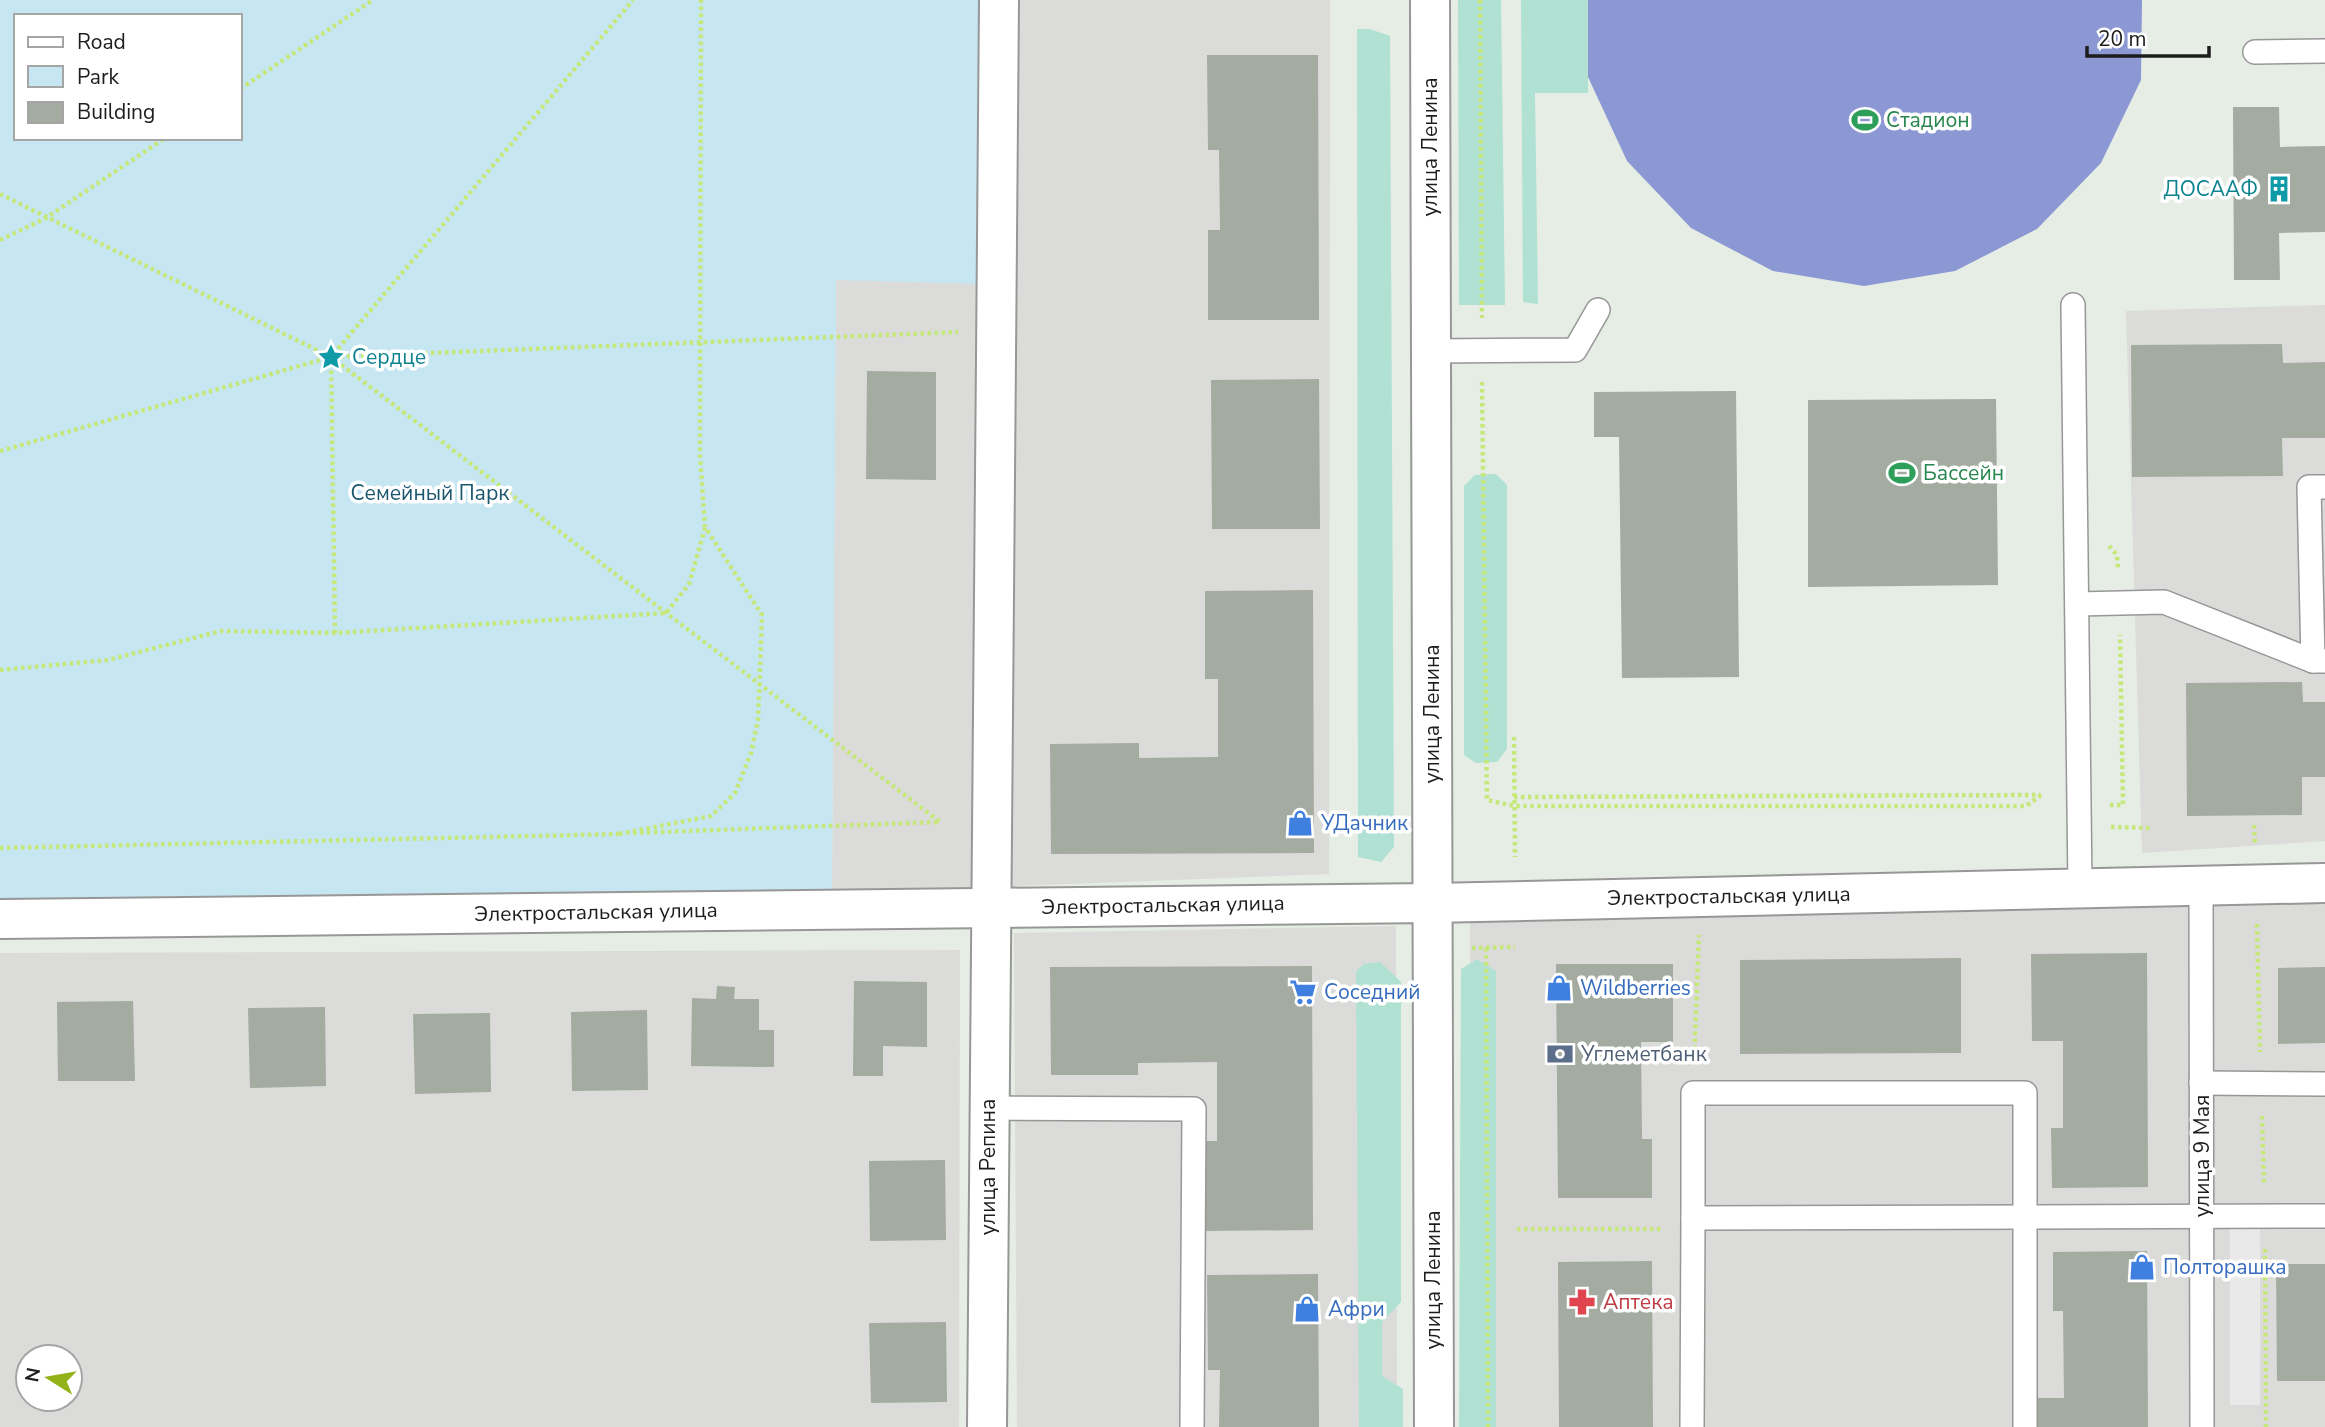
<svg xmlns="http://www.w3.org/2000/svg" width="2325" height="1427" viewBox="0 0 2325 1427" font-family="'Nunito Sans',sans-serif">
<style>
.residential{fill:#dbdbda;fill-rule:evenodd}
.grass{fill:#b0e1d3}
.park{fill:#c6e6f2;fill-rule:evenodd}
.pitch{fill:#8b98d3}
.parking{fill:#e9e9e9}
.building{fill:#a4aba0}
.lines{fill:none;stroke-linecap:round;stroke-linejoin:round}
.service-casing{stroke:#979797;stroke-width:26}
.minor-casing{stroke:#979797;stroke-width:42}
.tertiary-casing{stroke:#979797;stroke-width:42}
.path{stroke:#c6e87a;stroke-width:4.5;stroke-dasharray:3.5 3.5;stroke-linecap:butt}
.service{stroke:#fff;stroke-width:23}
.minor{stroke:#fff;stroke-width:38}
.tertiary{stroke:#fff;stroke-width:38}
.labels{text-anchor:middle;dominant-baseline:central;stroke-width:7;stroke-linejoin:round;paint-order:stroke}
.leisure-label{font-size:21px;fill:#27864d;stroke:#fff;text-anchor:start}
.street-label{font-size:21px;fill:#1d1d1d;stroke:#fff}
.culture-label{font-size:21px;fill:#0d838f;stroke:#fff;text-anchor:end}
.park-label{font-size:21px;fill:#19556d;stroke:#fff}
.shop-label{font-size:21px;fill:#366cbe;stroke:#fff;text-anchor:start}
.service-label{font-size:21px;fill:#4e5e75;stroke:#fff;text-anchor:start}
.health-label{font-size:21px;fill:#be3a42;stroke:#fff;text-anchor:start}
</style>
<rect width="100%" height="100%" fill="#e5ede4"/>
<!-- residential -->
<g class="residential">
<path d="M986 0H1330L1329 874 832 893 836 280Z"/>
<path d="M2325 305V841L2142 853 2126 311Z"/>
<path d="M2325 903V1427H1472L1470 920Z"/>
<path d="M1396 926 1397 1427H1017L1014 933Z"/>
<path d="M960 950 959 1427H0V953ZM28 1357H70V1399H28Z"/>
</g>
<!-- grass -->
<g class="grass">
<path d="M1458 0H1501L1505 305H1459Z"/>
<path d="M1521 0H1588V93H1535L1538 304 1523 302Z"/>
<path d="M1357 29H1370L1390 36 1394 847 1381 862 1358 857Z"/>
<path d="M1496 474 1507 485V749L1497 762 1476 763 1464 755V486L1475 475Z"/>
<path d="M1477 959 1496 971V1427H1459L1461 969Z"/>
<path d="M1380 962 1401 982V1302L1382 1322V1376L1403 1389V1427H1359L1356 971 1364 964Z"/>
</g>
<!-- park -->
<path class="park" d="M0 0H986L983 284 836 280 832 893 0 900ZM16 16H240V138H16Z"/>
<!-- pitch -->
<path class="pitch" d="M1588 0H2142L2141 80 2101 163 2037 229 1955 271 1864 286 1773 271 1691 228 1627 161 1588 77Z"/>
<!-- parking -->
<rect class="parking" x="2230" y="1228" width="30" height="177"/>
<!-- building -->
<g class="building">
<path d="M1207 55H1318L1319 320H1208V230H1220L1219 150H1208Z"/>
<path d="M2233 107H2279L2280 147 2325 146V232L2279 233 2280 280H2234Z"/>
<path d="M2282 344 2283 363 2325 362V438H2282L2283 476 2132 477 2131 345Z"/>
<path d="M867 371 936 372V480L866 479Z"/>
<path d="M1319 379 1320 529H1212L1211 380Z"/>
<path d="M1736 391 1739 677 1622 678 1619 437H1594V392Z"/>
<path d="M1996 399 1998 585 1808 587V400Z"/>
<path d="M1313 590 1314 853 1051 854 1050 744 1139 743V758L1218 757V679H1205V591Z"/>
<path d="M2302 682 2303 702H2325V777H2302V815L2187 816 2186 683Z"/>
<path d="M2147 953 2148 1187 2052 1188 2051 1128H2063V1041H2032L2031 954Z"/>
<path d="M1961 958V1053L1740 1054V960Z"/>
<path d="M1556 964H1673V1042H1641L1642 1139H1652V1198H1558Z"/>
<path d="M1312 966 1313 1230 1203 1231V1141H1217V1062L1138 1063V1075H1051L1050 967Z"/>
<path d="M2325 967V1043L2278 1044V968Z"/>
<path d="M854 981 927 982V1047L883 1046V1076H853Z"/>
<path d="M717 986 735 987 734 999H759V1030H774V1067L691 1066 692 998 716 999Z"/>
<path d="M133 1001 135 1081H58L57 1002Z"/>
<path d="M325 1007 326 1086 250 1088 248 1008Z"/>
<path d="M647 1010 648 1090 572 1091 571 1012Z"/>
<path d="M490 1013 491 1092 415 1094 413 1014Z"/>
<path d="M945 1160 946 1240 870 1241 869 1161Z"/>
<path d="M2147 1251 2148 1427H2032L2031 1398H2064L2063 1311H2053V1252Z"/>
<path d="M1652 1261 1653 1427H1559L1558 1262Z"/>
<path d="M2276 1264H2325V1381H2277Z"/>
<path d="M1318 1274 1319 1427H1219L1220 1370H1208L1207 1275Z"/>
<path d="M946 1322 947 1402 871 1403 869 1323Z"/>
</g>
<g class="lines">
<!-- service casing -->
<g class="service-casing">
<g id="service">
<path d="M2255 52 2325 51"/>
<path d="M2073 305 2080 888"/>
<path d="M1431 351 1575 350 1598 310"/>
<path d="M2077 604 2164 602 2313 661H2325"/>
<path d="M2313 661 2309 487H2325"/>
<path d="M2201 886 2202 1427"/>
<path d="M2201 1083 2325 1084"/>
<path d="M989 1108 1194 1109 1192 1427"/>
<path d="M1693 1218V1093H2025V1427"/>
<path d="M1692 1427 1693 1218 2325 1216"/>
</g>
</g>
<!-- minor casing -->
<g class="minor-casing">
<g id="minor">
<path d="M0 919 1432 903 2325 883"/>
<path d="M987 1427 999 0"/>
</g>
</g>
<!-- tertiary casing -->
<g class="tertiary-casing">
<path id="tertiary" d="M1430 0 1434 1427"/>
</g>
<!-- path -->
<g class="path">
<path d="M1480 0 1482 318"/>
<path d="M240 89 373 0"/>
<path d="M0 194 331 357 958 332"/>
<path d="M0 240 46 218 165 138"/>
<path d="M1482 382 1487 800 1515 806H2026L2041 795"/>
<path d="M0 451 331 357 940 822"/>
<path d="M2109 546 2117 555 2118 570"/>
<path d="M335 633 331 357 633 0"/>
<path d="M0 670 108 660 221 631 335 633 666 613 689 584 705 528"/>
<path d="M1514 737 1515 857"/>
<path d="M1514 797 2041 795"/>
<path d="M2110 805H2123L2120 635"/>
<path d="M2254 825 2255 845"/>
<path d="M2111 827 2153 828"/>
<path d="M633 833 939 822"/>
<path d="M619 834 711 816 735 793 751 753 758 720 762 615 705 527 700 456 701 0"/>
<path d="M0 848 621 834"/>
<path d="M2257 924 2260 1052"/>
<path d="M1472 948 1515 947"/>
<path d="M1486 948 1488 1427"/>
<path d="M1694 1063 1699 935"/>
<path d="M2262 1116 2264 1185"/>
<path d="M1517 1229H1663"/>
<path d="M2265 1249 2266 1427"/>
</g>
<!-- service -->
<use href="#service" class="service"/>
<!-- minor -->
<use href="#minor" class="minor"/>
<!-- tertiary -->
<use href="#tertiary" class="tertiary"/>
</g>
<!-- icons -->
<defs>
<g id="stadium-bare" transform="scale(2.1)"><path d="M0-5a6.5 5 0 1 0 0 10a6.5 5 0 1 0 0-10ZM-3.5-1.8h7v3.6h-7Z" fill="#2e9e5b" stroke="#fff" stroke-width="2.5" paint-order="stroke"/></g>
<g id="building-bare" transform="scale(2.1)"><path d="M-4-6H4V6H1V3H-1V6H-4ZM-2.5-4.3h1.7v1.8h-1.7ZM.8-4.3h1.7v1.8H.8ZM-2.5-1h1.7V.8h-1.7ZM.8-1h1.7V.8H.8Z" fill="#0f9aa8" stroke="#fff" stroke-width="2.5" paint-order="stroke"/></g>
<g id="sight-bare" transform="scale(2.1)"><path d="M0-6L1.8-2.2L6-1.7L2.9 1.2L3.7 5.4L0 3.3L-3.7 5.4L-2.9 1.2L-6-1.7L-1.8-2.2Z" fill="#0f9aa8" stroke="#fff" stroke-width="2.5" paint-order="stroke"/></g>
<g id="shop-bare" transform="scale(2.1)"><path d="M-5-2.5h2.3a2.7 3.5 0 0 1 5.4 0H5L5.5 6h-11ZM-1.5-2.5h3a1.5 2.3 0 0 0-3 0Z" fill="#3f7fe0" stroke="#fff" stroke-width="2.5" paint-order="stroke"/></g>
<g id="supermarket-bare" transform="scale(2.1)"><path d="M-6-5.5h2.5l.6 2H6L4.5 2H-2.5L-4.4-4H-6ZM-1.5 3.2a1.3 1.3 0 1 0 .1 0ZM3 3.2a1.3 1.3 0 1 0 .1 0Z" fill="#3f7fe0" stroke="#fff" stroke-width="2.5" paint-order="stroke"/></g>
<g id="bank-bare" transform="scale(2.1)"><path d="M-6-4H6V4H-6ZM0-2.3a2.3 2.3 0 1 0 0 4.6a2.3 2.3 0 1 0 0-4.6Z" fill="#5c6f8a" stroke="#fff" stroke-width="2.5" paint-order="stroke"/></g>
<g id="pharmacy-bare" transform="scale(2.1)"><path d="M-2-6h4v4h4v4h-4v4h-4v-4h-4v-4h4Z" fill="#e0444e" stroke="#fff" stroke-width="2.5" paint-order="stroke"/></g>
</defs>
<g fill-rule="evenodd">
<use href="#stadium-bare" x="1865" y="120"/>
<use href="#building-bare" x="2279" y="189"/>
<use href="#sight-bare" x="331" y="357"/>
<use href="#stadium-bare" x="1902" y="473"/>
<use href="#shop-bare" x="1300" y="823"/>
<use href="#shop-bare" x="1559" y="988"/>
<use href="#supermarket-bare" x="1303" y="992"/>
<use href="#bank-bare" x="1560" y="1054"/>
<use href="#shop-bare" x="2142" y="1267"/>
<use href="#pharmacy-bare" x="1582" y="1302"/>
<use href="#shop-bare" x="1307" y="1309"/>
</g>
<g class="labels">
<!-- leisure labels -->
<g class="leisure-label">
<text x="1886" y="120">Стадион</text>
<text x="1923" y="473">Бассейн</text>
</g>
<!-- street labels -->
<g class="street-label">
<text transform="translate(1430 147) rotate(-90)">улица Ленина</text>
<text transform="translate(1432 714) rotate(-90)">улица Ленина</text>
<text transform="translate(1729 896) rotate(-1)">Электростальская улица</text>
<text transform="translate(1163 905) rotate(-1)">Электростальская улица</text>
<text transform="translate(596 912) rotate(-1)">Электростальская улица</text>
<text transform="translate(2202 1156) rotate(-90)">улица 9 Мая</text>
<text transform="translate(988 1167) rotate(-90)">улица Репина</text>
<text transform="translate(1433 1280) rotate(-90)">улица Ленина</text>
</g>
<!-- culture labels -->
<g class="culture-label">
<text x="2258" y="189">ДОСААФ</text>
<text x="352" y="357" text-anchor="start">Сердце</text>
</g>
<!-- park labels -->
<g class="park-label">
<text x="430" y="493">Семейный Парк</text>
</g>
<!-- shop labels -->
<g class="shop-label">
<text x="1321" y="823">УДачник</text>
<text x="1580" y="988">Wildberries</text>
<text x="1324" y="992">Соседний</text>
<text x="2163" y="1267">Полторашка</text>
<text x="1328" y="1309">Афри</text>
</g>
<!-- service labels -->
<g class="service-label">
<text x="1581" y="1054">Углеметбанк</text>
</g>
<!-- health labels -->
<g class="health-label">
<text x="1603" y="1302">Аптека</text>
</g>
</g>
<!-- legend -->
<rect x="14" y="14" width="228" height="126" fill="#ffffff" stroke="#a5a5a5" stroke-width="2"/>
<rect x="28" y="37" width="35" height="10" fill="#ffffff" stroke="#a5a5a5" stroke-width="2"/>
<text x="77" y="49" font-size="21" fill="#1d1d1d">Road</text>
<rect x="28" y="66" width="35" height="21" fill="#c6e6f2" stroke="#a5a5a5" stroke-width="2"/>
<text x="77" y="84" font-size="21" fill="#1d1d1d">Park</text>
<rect x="28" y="102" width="35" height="21" fill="#a4aba0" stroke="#a5a5a5" stroke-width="2"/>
<text x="77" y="119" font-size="21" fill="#1d1d1d">Building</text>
<!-- north arrow -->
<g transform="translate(49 1378) rotate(281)"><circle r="33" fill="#ffffff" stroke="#a5a5a5" stroke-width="2"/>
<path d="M0-5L12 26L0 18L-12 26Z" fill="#93b218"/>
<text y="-10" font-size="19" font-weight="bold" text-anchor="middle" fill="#1d1d1d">N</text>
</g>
<!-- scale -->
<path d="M2087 46v10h122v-10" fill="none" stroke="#1d1d1d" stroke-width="3.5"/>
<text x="2098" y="46" font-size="21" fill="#1d1d1d" stroke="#ffffff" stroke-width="5" paint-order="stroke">20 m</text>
</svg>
